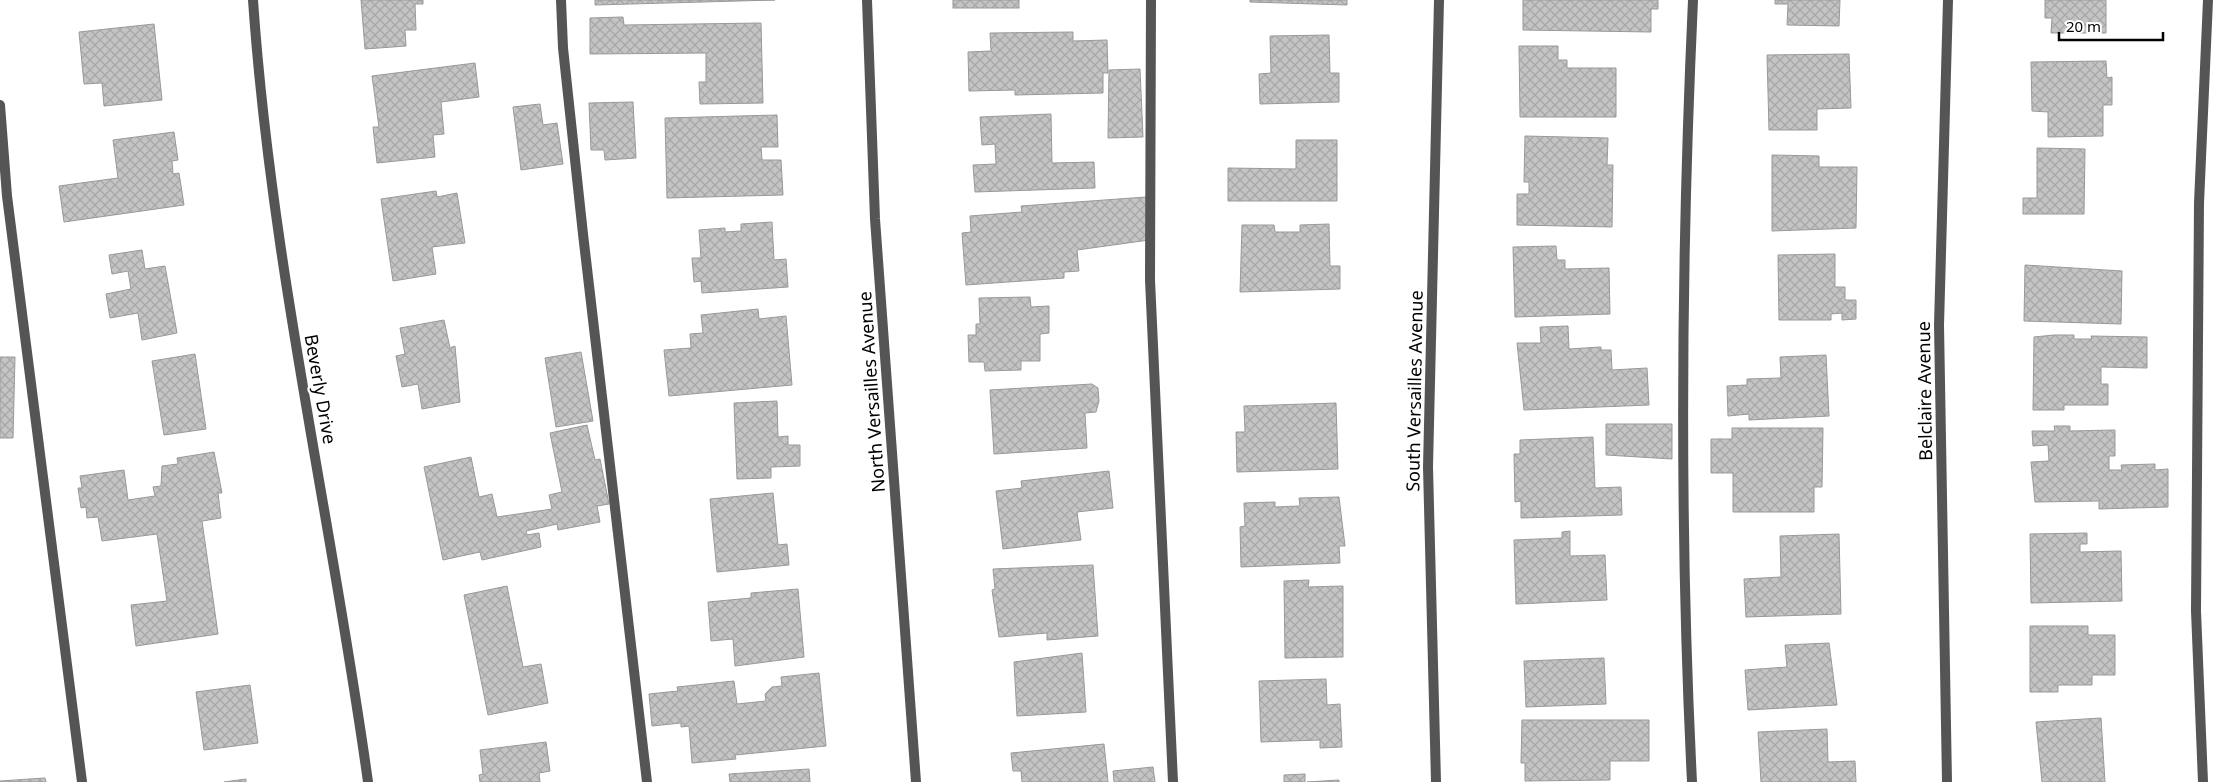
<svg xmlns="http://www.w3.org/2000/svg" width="2229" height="782" viewBox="0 0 2229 782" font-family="'Noto Sans',sans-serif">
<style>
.building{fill:url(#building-cross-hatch);stroke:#999}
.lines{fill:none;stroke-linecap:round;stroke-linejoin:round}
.service{stroke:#555;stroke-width:10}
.minor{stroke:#555;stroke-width:10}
.labels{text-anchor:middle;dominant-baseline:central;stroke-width:4.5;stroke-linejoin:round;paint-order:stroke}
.street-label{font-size:18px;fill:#000;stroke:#fff}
</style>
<defs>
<pattern id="building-cross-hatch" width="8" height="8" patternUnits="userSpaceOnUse" patternTransform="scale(1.25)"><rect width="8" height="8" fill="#c4c4c4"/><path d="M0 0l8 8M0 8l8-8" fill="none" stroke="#a7a7a7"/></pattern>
</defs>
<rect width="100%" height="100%" fill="#fff"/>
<!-- building -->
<g class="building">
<path d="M361 0H423V4H415L416 30H405L406 46 365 49Z"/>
<path d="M595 0H775L595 5Z"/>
<rect x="953" y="0" width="66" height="8"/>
<path d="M1250 0H1347V5L1250 2Z"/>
<path d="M1523 0H1658V9H1651V32L1523 30Z"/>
<path d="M1775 0H1840L1839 26 1787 25 1788 4H1775Z"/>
<path d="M2045 0H2106V33H2051L2052 18H2045Z"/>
<path d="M623 17 624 25 761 23 763 103 700 104 699 82H706V53L590 54V18Z"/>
<path d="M154 24 162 100 104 106 102 83 84 84 79 32Z"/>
<path d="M1073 32V41L1107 40 1108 73H1103V93L1015 95V90L969 91 968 52 991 51 990 33Z"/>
<path d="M1329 35 1330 73H1339V102L1260 104 1259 74 1271 73 1270 36Z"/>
<path d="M1519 46H1558V60H1567V68H1616V117H1520Z"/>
<path d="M1849 54 1851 108 1817 109V130H1769L1767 55Z"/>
<path d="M2106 61 2107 78 2112 77V105H2103V136L2048 137V112L2032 111 2031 62Z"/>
<path d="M475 63 479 97 441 102 444 134 433 135 435 157 377 163 373 127H379L372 76Z"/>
<path d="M1140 69 1143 137 1108 138 1109 70Z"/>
<path d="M633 102 636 158 605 160 604 150H591L589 103Z"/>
<path d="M540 104 543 125 557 123 563 164 521 170 513 107Z"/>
<path d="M1051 114 1052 163 1094 162 1095 188 975 192 973 165 996 164 995 144 982 145 980 117Z"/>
<path d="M777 115 778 147H761L762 160H781L783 195 667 198 665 118Z"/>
<path d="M174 132 178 160 172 161 173 174 179 173 184 205 64 222 59 186 118 178 113 140Z"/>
<path d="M1525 136 1608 138 1607 165H1613L1612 227 1517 225V194H1529V182H1524Z"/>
<path d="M1296 140H1337V201H1228V168L1296 169Z"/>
<path d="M2037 148 2085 149 2084 214H2023V198H2037Z"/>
<path d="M1772 155 1819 156V167H1857L1856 228 1772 231Z"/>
<path d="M436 191 437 197 457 193 465 243 432 247 436 274 393 281 381 199Z"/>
<path d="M1146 197 1149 240 1077 250 1079 271 1064 272V278L966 285 962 233 971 232 970 216 1022 212 1021 206Z"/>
<path d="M772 222 774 260 786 259 788 287 702 293 701 281 694 282 692 258H701L699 230 725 228V232L741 231V224Z"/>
<path d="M1329 224 1330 266H1340V289L1240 292 1242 225H1274L1275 232H1300V225Z"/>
<path d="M1556 246 1557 260H1565V269L1609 268 1610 314 1515 317 1513 247Z"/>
<path d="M142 250 145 269 165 266 177 333 142 340 138 313 110 318 106 294 131 289 128 271 112 274 109 255Z"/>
<path d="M1835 254V287H1845V300H1856V319L1842 320V313L1831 314V320H1779L1778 255Z"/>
<path d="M2025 265 2122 271 2121 324 2024 321Z"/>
<path d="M1030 297 1031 307 1049 306V333L1040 334V361H1021V370L985 371 984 362H969L968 335H976V324H980L979 298Z"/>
<path d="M758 309 759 319 786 316 792 385 669 396 664 350 691 348 690 334 703 333 701 315Z"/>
<path d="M444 320 450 348 455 346 460 402 422 409 418 384 402 387 396 356 405 354 400 328Z"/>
<path d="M1568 326 1569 349 1601 347V350H1611L1612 370 1647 368 1649 405 1524 410 1517 343H1541L1540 327Z"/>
<path d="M2054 335H2074V339H2092L2091 336 2147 337V368L2101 367V384H2108V405H2064V410H2033L2034 337Z"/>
<path d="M581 352 593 421 556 427 545 358Z"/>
<path d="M195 354 206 429 164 435 152 361Z"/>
<path d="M1826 355 1829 416 1749 420V414L1728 416 1727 386 1747 385V379L1781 378 1780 357Z"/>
<path d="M0 357H15L13 438H0Z"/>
<path d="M1092 384 1098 388 1099 401 1096 412 1085 413 1087 448 994 454 990 390Z"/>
<path d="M777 401 778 437 788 436V445H800V466L771 467V478L737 479 734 403Z"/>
<path d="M1336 403 1338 469 1237 472 1236 432H1245L1244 406Z"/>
<path d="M1606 424H1672V459L1606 455Z"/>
<path d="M587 425 595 460 600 459 609 504 597 506 600 522 558 530 557 524 526 531 527 535 539 533 541 547 482 560 480 552 443 560 424 467 471 457 479 497 492 494 497 517 552 509 549 495 562 492 550 433Z"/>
<path d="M2054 426H2070V431L2115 430V456H2109V470H2122L2121 465 2155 464V470L2168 469V507L2099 509V501L2035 502 2031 462 2049 461 2048 445 2033 446 2032 431H2055Z"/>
<path d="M1732 428H1823L1822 487H1814V512H1733V473H1711V439H1732Z"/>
<path d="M1593 437 1595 488 1621 487 1622 515 1521 518V501L1515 502 1514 454H1520V440Z"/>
<path d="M214 452 222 493H218L221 518 202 521 218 634 136 646 131 605 167 601 157 534 102 541 98 517 87 518 86 507 81 508 78 488H82L80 476 124 470 128 500 155 496 153 487 161 486 162 466 178 464 177 458Z"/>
<path d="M1109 471 1113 508 1077 512 1081 540 1003 549 996 491 1022 488 1021 481Z"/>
<path d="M773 493 778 545 787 544 789 565 717 572 710 499Z"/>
<path d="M1339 497 1345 546H1339L1340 563 1241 567 1240 527 1245 526 1244 503 1275 502V507L1300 506 1299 498Z"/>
<path d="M1570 531V556L1605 555 1607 600 1516 604 1514 540 1562 538V532Z"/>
<path d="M2087 533V544H2080V552L2121 551 2122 601 2031 603 2030 534Z"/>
<path d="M1839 534 1841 614 1746 617 1744 579 1781 577 1780 536Z"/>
<path d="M1093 565 1098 636 1047 640V633L999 637 992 590 995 589 993 569Z"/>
<path d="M1309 580 1308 587 1343 586V657L1285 658 1284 581Z"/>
<path d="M507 586 523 667 541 664 548 703 488 715 464 595Z"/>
<path d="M798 589 804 657 735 666 733 639 711 641 708 602 751 598V593Z"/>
<path d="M2030 626H2088V635H2115V675H2092V685H2058V692H2030Z"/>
<path d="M1829 643 1837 705 1748 710 1745 670 1787 667 1785 645Z"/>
<path d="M1082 653 1086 712 1017 716 1014 662Z"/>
<path d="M1604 658 1606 704 1526 707 1524 661Z"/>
<path d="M819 673 826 746 735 755 736 759 692 763 689 726 681 727V723L652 726 649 694 678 691 677 687 734 681 737 704 766 701 765 694 772 687 782 686 781 677Z"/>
<path d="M1326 679 1327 705 1340 704 1342 747 1320 748V740L1261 742 1259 681Z"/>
<path d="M250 685 258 743 204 750 196 692Z"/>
<path d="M2101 718 2105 782H2042L2036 722Z"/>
<path d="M1522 720H1649V761H1610V780L1525 781V763H1521Z"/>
<path d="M1827 729 1828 762 1855 761 1856 782H1761L1758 732Z"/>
<path d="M546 742 550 771 539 773 540 782H480L479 775 483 774 480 750Z"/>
<path d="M1104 744 1108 782H1022L1021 771H1013L1011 753Z"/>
<path d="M1153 767 1155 782H1114L1113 771Z"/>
<path d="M809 769 810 782H730L729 774Z"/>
<path d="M1305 774V782H1284V775Z"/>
<path d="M45 778 46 782H0V781Z"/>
<path d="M246 779V782H224Z"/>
<path d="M1339 780V782H1307Z"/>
</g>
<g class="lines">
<!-- service -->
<g class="service">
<path d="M561 0 563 48 583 234 647 782"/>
<path d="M1151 0 1150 280 1173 782"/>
<path d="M0 105 7 196 82 782"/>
<path d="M1692 782C1679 522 1681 260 1693 0"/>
<path d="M2203 782 2196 611 2199 203 2208 0"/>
</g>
<!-- minor -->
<g class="minor">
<path d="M253 0C271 263 332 521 368 782"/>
<path d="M867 0 875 219 916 782"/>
<path d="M1436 782 1428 467 1439 0"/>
<path d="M1947 782 1939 325 1948 0"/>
</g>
</g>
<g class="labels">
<!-- street labels -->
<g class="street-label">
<text transform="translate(321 389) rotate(80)">Beverly Drive</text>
<text transform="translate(1414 391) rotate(-89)">South Versailles Avenue</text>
<text transform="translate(1924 391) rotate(-91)">Belclaire Avenue</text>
<text transform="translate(871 392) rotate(-94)">North Versailles Avenue</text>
</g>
</g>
<!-- scale -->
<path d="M2059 32v8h104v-8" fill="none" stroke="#000000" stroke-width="2.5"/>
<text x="2066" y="32" font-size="15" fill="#000000" stroke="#ffffff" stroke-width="4" paint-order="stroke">20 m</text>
</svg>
